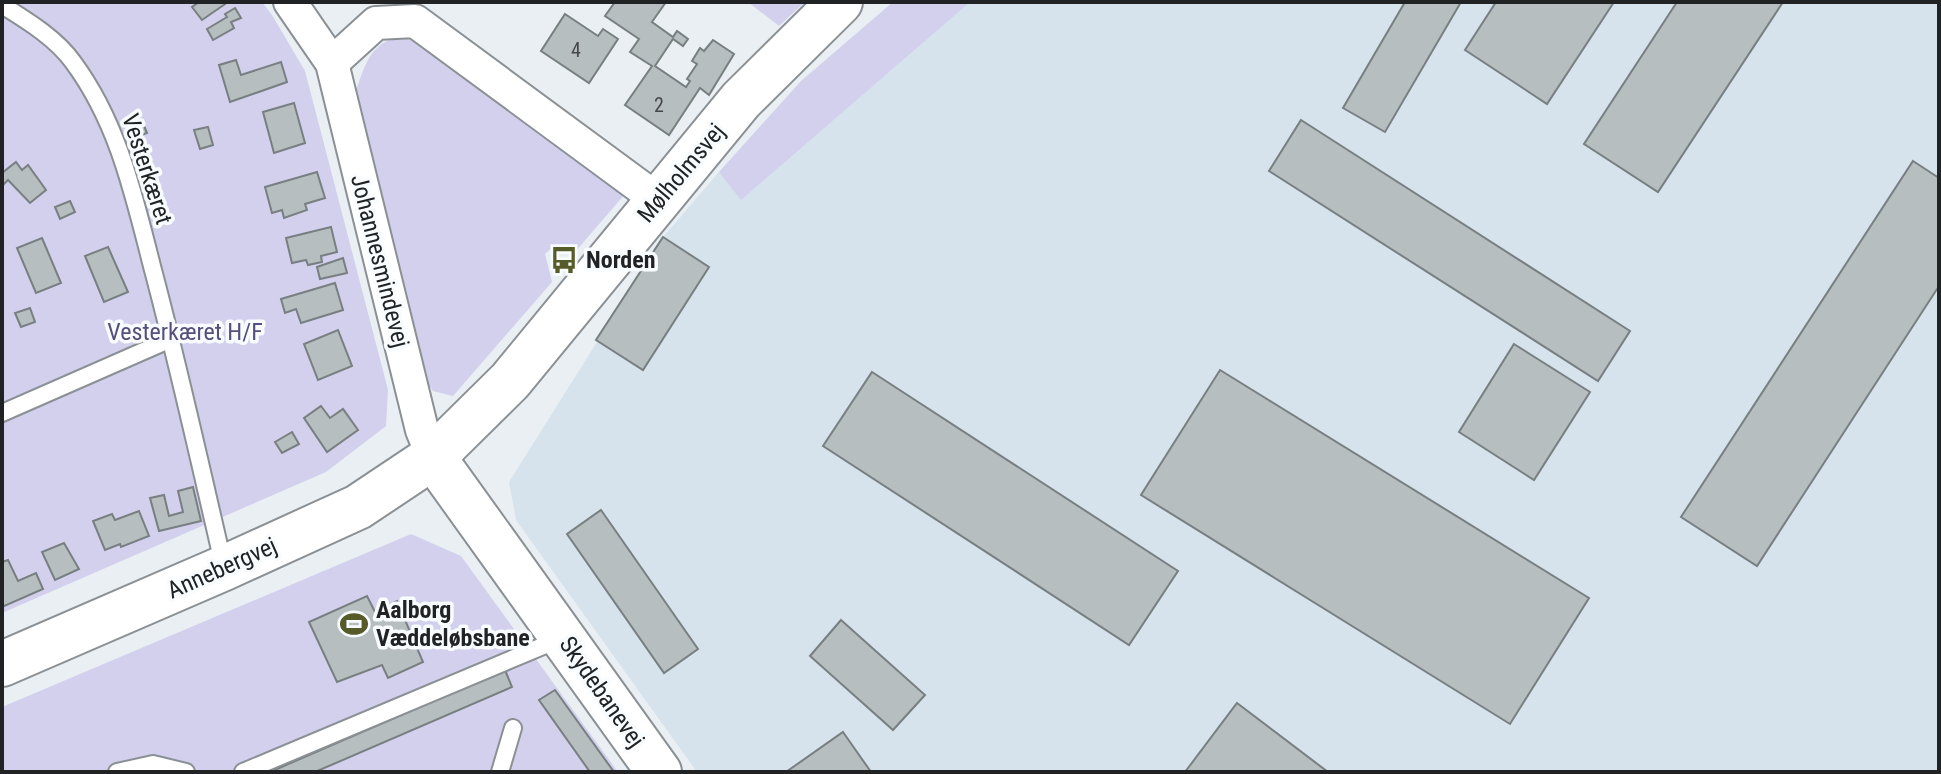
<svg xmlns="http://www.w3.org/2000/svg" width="1941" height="774" viewBox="0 0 1941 774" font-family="'Roboto Condensed',sans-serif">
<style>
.built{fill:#d6e3ec}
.green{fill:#d2d0ed}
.building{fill:#b7bec0;stroke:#787f81;stroke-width:2}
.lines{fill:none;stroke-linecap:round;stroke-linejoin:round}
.lane-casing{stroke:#8a9094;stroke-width:20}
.street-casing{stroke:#8a9094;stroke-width:36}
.secondary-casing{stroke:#8a9094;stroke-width:48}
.lane{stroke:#fff;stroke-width:16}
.street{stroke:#fff;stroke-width:32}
.secondary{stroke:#fff;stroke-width:44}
.labels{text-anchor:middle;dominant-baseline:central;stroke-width:7;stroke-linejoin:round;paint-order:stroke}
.number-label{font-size:20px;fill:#46494b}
.street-label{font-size:24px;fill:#202224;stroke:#f8fcff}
.poi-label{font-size:24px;font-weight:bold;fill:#202224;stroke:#f8fcff;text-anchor:start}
.park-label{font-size:24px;fill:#564f7c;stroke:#f8fcff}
</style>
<rect width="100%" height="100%" fill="#e9eff3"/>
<!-- built -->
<path class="built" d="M968 2H1939V772H697L516 520 509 482 663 237 719 172 741 199Z"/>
<!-- green -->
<g class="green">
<path d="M2 2H262L272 15 305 71 388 390 386 426 326 472 2 613Z"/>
<path d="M748 2H805L779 26Z"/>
<path d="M893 2H970L741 200 719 172 801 81Z"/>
<path d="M399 37 420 42 625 194 575 252 555 245 545 254 552 282 453 396 433 391 424 378 355 94C364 68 369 43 399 37Z"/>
<path d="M411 534 461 556 618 772H2V707Z"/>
</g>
<!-- building -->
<g class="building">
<path d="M199 2H228L202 20 192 7Z"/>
<path d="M615 2H666L652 22 673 37 677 31 688 39 683 46 673 39 655 66 686 87 690 81 687 79 697 64 692 61 700 48 704 51 713 40 734 54 709 95 700 88 669 135 625 105 652 66 630 52 639 39 605 16Z"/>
<path d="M1405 2H1461L1385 132 1343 108Z"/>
<path d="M1496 2H1614L1547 104 1465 50Z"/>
<path d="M1677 2H1783L1658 192 1584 144Z"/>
<path d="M235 8 241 18 231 22 234 28 213 40 207 29 227 17 225 14Z"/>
<path d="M565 14 598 36 603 29 618 39 589 83 541 51Z"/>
<path d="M236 60 241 75 281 62 287 82 230 102 219 65Z"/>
<path d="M294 103 305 143 274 153 263 112Z"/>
<path d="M1301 120 1630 331 1598 381 1269 171Z"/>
<path d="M142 121 147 133 134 138 129 125Z"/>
<path d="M208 127 213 145 200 149 194 130Z"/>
<path d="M1913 161 1939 178V286L1757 566 1681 517Z"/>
<path d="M16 162 22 170 28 165 46 190 30 203 8 180 2 186V173Z"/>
<path d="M317 172 325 198 305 204 307 210 284 218 282 210 272 213 265 187Z"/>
<path d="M70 201 75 212 60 219 55 207Z"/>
<path d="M331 227 337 252 321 256 322 262 308 265 306 260 292 263 286 238Z"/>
<path d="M663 237 709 267 643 370 596 340Z"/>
<path d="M42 238 61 283 36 293 17 248Z"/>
<path d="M108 247 128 292 104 302 85 256Z"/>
<path d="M343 258 347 273 320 279 317 267Z"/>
<path d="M335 283 343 310 301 323 296 309 285 313 281 299Z"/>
<path d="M30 308 35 322 21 327 15 313Z"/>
<path d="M338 330 352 366 318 380 304 344Z"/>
<path d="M1514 344 1590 392 1534 480 1459 432Z"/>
<path d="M1220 370 1589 598 1510 724 1141 495Z"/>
<path d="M872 372 1178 571 1129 645 823 446Z"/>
<path d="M321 406 330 418 343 409 358 430 327 452 304 418Z"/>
<path d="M292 432 299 444 282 453 275 442Z"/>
<path d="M193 487 201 521 159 531 150 498 164 495 169 516 183 512 178 491Z"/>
<path d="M601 510 698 649 664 673 567 534Z"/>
<path d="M139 511 149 536 121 547 120 544 105 550 93 521 112 514 115 520Z"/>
<path d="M64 543 79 569 55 580 42 552Z"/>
<path d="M8 560 18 581 36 573 43 589 2 607V562Z"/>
<path d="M367 596 375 612 397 601 423 662 388 678 382 665 337 682 309 622Z"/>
<path d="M841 620 925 695 893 730 810 656Z"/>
<path d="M505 670 512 687 315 772H270Z"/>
<path d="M555 690 614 772H590L539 700Z"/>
<path d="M1237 703 1328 772H1185Z"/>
<path d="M843 732 871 772H786Z"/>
</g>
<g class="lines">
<!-- lane casing -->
<g class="lane-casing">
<g id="lane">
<path d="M2 5C26 20 56 38 73 62 119 124 134 197 153 270 179 368 201 468 224 567"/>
<path d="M2 413 171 339"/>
<path d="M117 772 153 764 186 772"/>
<path d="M243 772 562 638"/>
<path d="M500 772 513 728"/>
</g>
</g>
<!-- street casing -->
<g class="street-casing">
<g id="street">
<path d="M290 2 332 63 422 430 433 457"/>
<path d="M332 63 376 23 415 21 658 200"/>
</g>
</g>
<!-- secondary casing -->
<g class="secondary-casing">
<g id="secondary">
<path d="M433 457 659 772"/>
<path d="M2 664 224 568 358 507 433 457 510 381 741 100 840 2"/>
</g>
</g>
<!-- lane -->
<use href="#lane" class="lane"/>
<!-- street -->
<use href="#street" class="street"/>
<!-- secondary -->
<use href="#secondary" class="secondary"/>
</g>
<!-- icons -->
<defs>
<g id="bus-bare" transform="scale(2.16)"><path d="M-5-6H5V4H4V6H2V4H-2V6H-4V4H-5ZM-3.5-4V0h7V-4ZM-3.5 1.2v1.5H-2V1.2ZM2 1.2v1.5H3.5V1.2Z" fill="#565b29" stroke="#f8fcff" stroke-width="2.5" paint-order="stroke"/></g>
<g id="stadium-bare" transform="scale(2.16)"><path d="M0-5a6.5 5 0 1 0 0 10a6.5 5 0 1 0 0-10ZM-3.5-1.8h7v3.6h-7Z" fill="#565b29" stroke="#f8fcff" stroke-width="2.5" paint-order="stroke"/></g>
</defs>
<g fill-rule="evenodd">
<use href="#bus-bare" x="564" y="260"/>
<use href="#stadium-bare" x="354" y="624"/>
</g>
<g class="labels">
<!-- number labels -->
<g class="number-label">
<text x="576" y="50">4</text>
<text x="659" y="105">2</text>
</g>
<!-- street labels -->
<g class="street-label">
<text transform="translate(147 169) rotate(72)">Vesterkæret</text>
<text transform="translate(681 173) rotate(-50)">Mølholmsvej</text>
<text transform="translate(380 261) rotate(76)">Johannesmindevej</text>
<text transform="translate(222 568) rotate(-24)">Annebergvej</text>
<text transform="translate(602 692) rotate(55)">Skydebanevej</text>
</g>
<!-- poi labels -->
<g class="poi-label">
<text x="586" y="260">Norden</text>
<text x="376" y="610">Aalborg<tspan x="376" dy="28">Væddeløbsbane</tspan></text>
</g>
<!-- park labels -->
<g class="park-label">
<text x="185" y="332">Vesterkæret H/F</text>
</g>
</g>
<!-- border -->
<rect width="1941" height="774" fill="none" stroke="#202224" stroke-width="8"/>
</svg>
